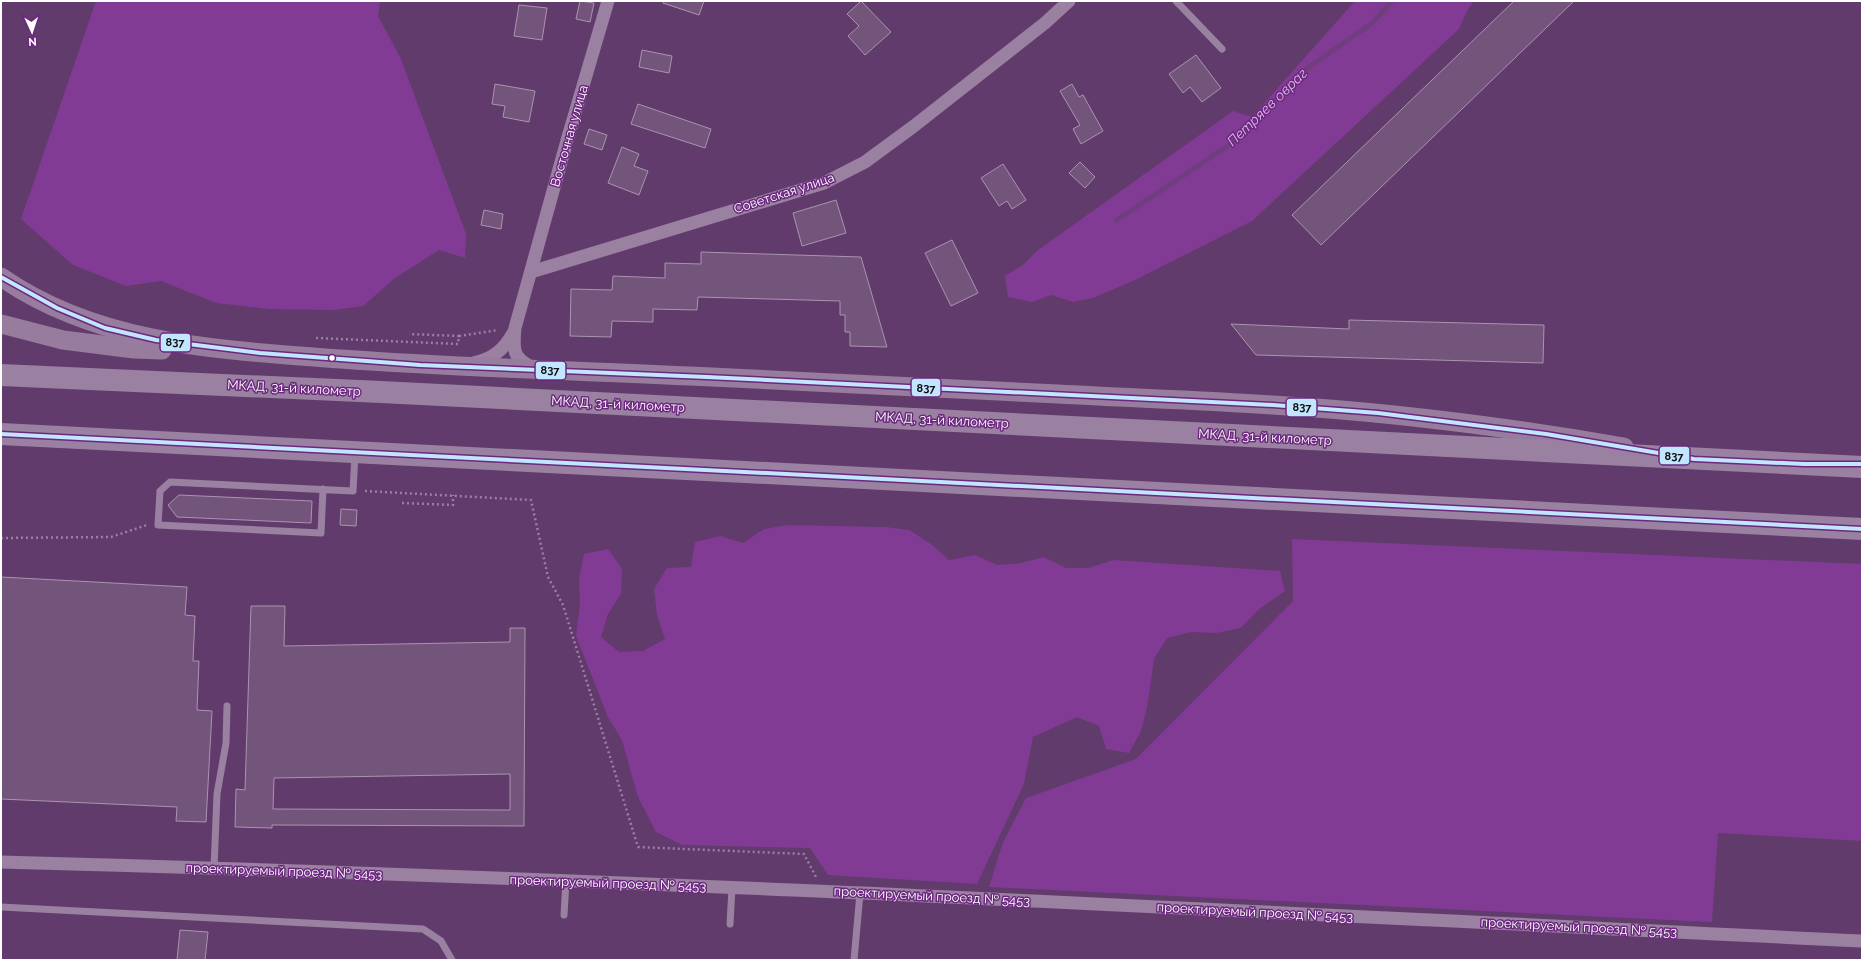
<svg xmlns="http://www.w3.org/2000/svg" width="1863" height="961" viewBox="0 0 1863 961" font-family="Raleway,sans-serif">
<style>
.green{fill:#813b95}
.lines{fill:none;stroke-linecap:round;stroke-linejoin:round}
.stream{stroke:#703e7d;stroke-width:5}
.building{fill:#73547b;stroke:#aa94b0;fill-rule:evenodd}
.path{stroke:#9a80a1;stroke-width:2.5;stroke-dasharray:2 3;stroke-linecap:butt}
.lane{stroke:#9a80a1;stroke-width:7}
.street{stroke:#9a80a1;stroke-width:13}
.secondary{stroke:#977c9d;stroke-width:19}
.highway{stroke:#9a81a1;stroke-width:22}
.bus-1-casing{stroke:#6c277f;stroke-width:7}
.bus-1{stroke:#c2e6ff;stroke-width:4}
.bus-dot{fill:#fff;stroke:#6c277f;stroke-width:1.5}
.labels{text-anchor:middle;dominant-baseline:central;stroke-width:3;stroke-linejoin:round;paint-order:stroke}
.street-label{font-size:13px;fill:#fff;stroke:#6c277f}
.water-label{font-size:14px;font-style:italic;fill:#e1b9ed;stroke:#6c277f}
.line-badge{stroke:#6c277f;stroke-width:1.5}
.pale-badge-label{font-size:11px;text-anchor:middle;font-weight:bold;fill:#111}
</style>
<rect width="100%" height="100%" fill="#613b6b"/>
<!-- green -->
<g class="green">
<path d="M96 1H380L378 16 401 59 466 234 465 258 439 250 395 278 363 306 334 310 270 309 216 303 161 281 126 286 73 265 21 219Z"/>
<path d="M1355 1H1474L1467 11 1459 29 1252 221 1133 281 1093 298 1073 302 1051 295 1032 302 1008 297 1005 276 1023 265 1038 250 1233 111 1252 117Z"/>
<path d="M787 525 886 527 909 530 931 544 949 560 975 555 997 565 1021 563 1044 557 1066 568H1089L1113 560 1280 571 1285 591 1258 610 1241 628 1216 633 1191 632 1167 638 1154 659 1147 708 1141 731 1129 753 1106 749 1099 726 1077 717 1033 737 1024 784 977 884 828 875 810 848 682 845 656 832 638 797 622 740 608 717 576 636 580 603 579 579 584 554 608 549 622 569 621 594 608 614 601 637 619 652 643 651 665 639 657 615 654 589 667 568 691 567 695 542 720 536 743 543 764 529Z"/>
<path d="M1292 539 1862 564V841L1718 833 1712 922 989 887 1003 842 1026 798 1136 759 1293 601Z"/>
</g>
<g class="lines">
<!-- stream -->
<path class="stream" d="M1117 220 1235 141 1309 67 1371 24 1392 1"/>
</g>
<!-- building -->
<g class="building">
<path d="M580 1 594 3 590 22 576 19Z"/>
<path d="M664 1H704L699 15 663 3Z"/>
<path d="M861 1 891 32 865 55 848 36 859 26 847 14Z"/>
<path d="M1514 1H1574L1321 245 1292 215Z"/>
<path d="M519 5 547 8 542 40 514 36Z"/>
<path d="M642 50 672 56 669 73 639 67Z"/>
<path d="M1196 55 1221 88 1202 102 1190 87 1183 93 1169 74Z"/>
<path d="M495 84 535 91 529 122 503 117 505 106 492 104Z"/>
<path d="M1072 84 1079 97 1083 95 1103 131 1081 144 1073 129 1080 125 1060 91Z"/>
<path d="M638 104 711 129 705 148 631 124Z"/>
<path d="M589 129 607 135 602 150 584 144Z"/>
<path d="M622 147 639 154 634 166 648 171 639 195 608 183Z"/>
<path d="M1080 162 1095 177 1085 188 1069 173Z"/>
<path d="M1003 164 1026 200 1012 209 1007 201 999 206 981 178Z"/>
<path d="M836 200 846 233 802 246 793 213Z"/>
<path d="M484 210 503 214 501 229 481 225Z"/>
<path d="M952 240 978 293 951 306 925 253Z"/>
<path d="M701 252 861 257 887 347 850 346V332H845V315H840V301L698 297 697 310 653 309V322L612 321 611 337 570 336 571 289 612 290 613 276 665 278V263L701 264Z"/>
<path d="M1349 320 1544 325 1543 363 1256 355 1231 324 1349 329Z"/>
<path d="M179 495 312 501 311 523 177 517 168 505Z"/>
<path d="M341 509 357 510 356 526 340 525Z"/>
<path d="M1 577 187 587 185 615 195 616 193 661H199L197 710 212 711 206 822 176 821 177 807 1 799Z"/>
<path d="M251 606H285L284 646 510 642V628H525L524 826 272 825V828L235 827 236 789 245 790ZM510 774V810L273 809 274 778Z"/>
<path d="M180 930 208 932 205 960H177Z"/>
</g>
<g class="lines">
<!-- path -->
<g class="path">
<path d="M459 336 498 330"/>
<path d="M316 338 458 344 459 336 409 334"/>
<path d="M365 491 531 500 548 577 563 605 638 847 804 854 816 877"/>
<path d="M402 503 453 505V495"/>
<path d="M1 538 111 537 147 525"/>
</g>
<!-- lane -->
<g class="lane">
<path d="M1176 1 1222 49"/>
<path d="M323 489 321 533 158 525 160 491 170 482 353 491 355 454"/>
<path d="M214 868 217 794 226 743 227 706"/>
<path d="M1 907 423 929 441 941 452 960"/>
<path d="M564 915 566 881"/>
<path d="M730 924 732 888"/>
<path d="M854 960 860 893"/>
</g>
<!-- street -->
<g class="street">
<path d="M531 272 824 183 865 162 914 126 1045 23 1069 1"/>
<path d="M473 363C492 359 504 350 513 333"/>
<path d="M534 368C512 359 513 349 515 328L568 137 608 1"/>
<path d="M1 862C622 878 1242 911 1862 941"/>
</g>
<!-- secondary -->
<g class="secondary">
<path d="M1 277C100 346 225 350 341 359 464 368 588 371 712 377 827 382 942 388 1058 394 1129 398 1201 400 1272 405 1390 412 1508 427 1624 447"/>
<path d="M1 324 63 340 134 349 162 350"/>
</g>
<!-- highway -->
<g class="highway">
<path d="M1 375 381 392 1862 467"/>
<path d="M1 434 1862 529"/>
</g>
<!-- bus-1 casing -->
<g class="bus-1-casing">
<g id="bus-1">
<path d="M1 277 57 308 105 328 156 340 260 353 420 365 707 377 1273 405 1378 413 1546 434 1694 459 1804 464H1862"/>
<path d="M1 434 1862 529"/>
</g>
</g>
<!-- bus-1 -->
<use href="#bus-1" class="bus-1"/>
</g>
<!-- markers -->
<circle class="bus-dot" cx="332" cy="358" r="3.5"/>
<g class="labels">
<!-- street labels -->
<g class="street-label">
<text transform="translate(569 136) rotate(-74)">Восточная улица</text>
<text transform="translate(784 193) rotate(-18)">Советская улица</text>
<text transform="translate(294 388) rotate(3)">МКАД, 31-й километр</text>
<text transform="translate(618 404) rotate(3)">МКАД, 31-й километр</text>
<text transform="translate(942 420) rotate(3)">МКАД, 31-й километр</text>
<text transform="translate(1265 437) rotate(3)">МКАД, 31-й километр</text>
<text transform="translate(284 871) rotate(2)">проектируемый проезд № 5453</text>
<text transform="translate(608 883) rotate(2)">проектируемый проезд № 5453</text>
<text transform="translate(932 896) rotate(3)">проектируемый проезд № 5453</text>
<text transform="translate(1255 912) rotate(3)">проектируемый проезд № 5453</text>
<text transform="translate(1579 927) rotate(3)">проектируемый проезд № 5453</text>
</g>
<!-- water labels -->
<g class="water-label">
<text transform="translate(1267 107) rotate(-44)">Петряев овраг</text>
</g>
</g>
<g class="line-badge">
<rect x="160" y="333" width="31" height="19" rx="4" fill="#c2e6ff"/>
<rect x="535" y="361" width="31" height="19" rx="4" fill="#c2e6ff"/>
<rect x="911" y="378" width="30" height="19" rx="4" fill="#c2e6ff"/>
<rect x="1286" y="398" width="31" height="19" rx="4" fill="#c2e6ff"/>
<rect x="1659" y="446" width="31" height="19" rx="4" fill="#c2e6ff"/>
</g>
<g class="pale-badge-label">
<text x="175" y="346">837</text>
<text x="550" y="374">837</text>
<text x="926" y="392">837</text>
<text x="1302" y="411">837</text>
<text x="1674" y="460">837</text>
</g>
<!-- border -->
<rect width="1863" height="961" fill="none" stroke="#ffffff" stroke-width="4"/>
<!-- north arrow -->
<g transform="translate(32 32) rotate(177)" stroke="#6c277f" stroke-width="3" paint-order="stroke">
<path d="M0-3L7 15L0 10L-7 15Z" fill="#ffffff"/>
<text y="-6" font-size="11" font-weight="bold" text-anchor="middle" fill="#ffffff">N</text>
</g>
</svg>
